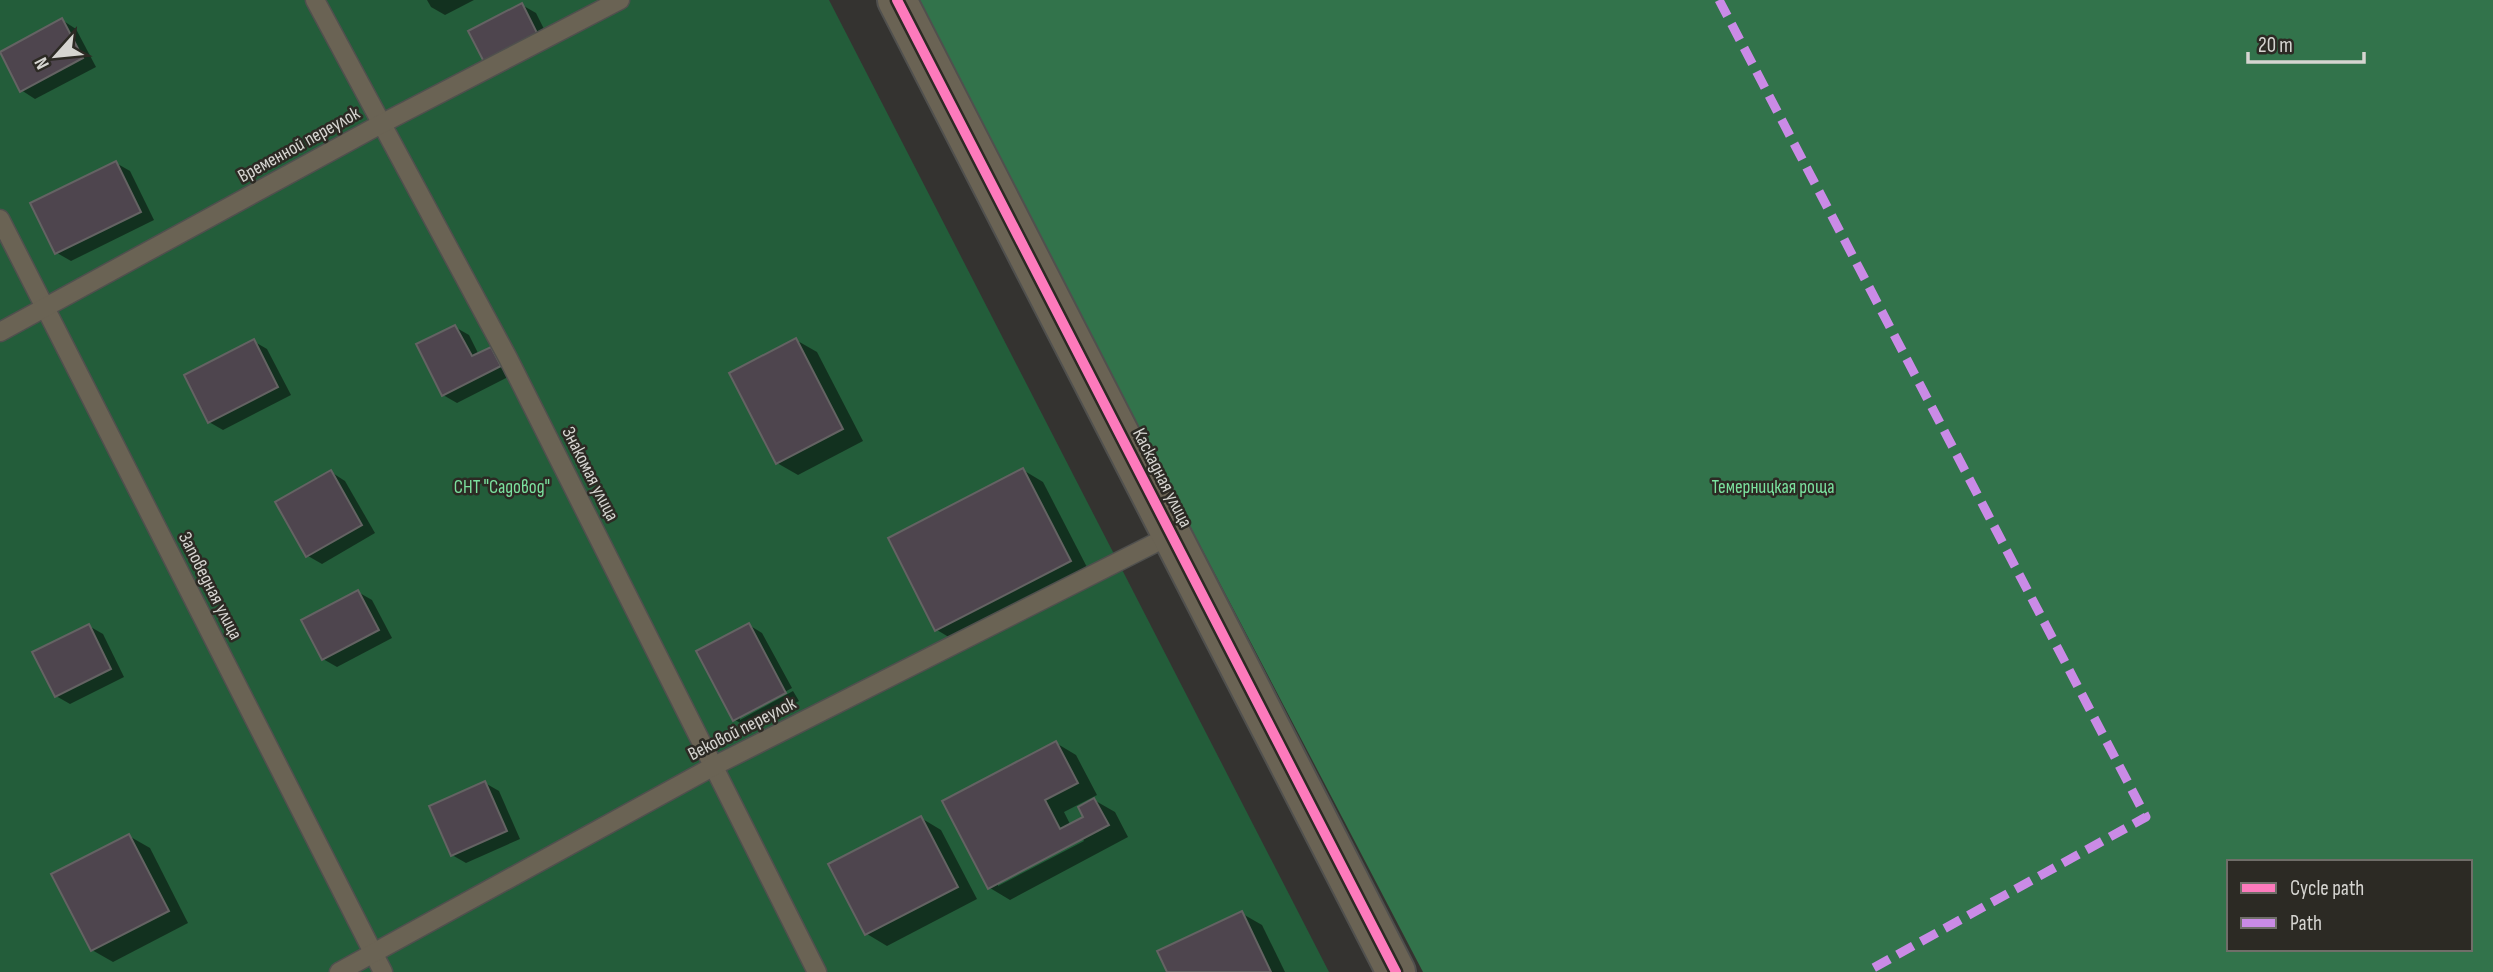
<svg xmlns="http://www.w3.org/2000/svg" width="2493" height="972" viewBox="0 0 2493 972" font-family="'Sofia Sans Condensed',sans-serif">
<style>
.green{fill:#235d3a}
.forest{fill:#32734b;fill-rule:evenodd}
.shadow{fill:#0007;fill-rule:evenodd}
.building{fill:#4e454e;stroke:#646363;stroke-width:2}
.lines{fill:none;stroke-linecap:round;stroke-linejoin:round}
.service-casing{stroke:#50504e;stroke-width:21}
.tertiary-casing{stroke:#50504e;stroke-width:42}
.service{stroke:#6a6354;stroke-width:18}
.tertiary{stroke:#6a6354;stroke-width:38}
.quiet{stroke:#ca8be6;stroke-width:9;stroke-dasharray:18 9;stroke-linecap:butt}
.cycleway-casing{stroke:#2c2a24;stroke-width:15}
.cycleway{stroke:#fd7abc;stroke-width:10}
.labels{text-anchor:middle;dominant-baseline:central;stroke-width:5;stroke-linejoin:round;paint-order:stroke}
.street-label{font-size:19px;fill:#d6d5d1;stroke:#2c2a24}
.park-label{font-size:19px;fill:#7be19e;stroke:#2c2a24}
</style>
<rect width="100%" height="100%" fill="#343330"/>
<!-- green -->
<path class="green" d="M0 0H829L1329 972H0Z"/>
<!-- forest -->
<path class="forest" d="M915 0H2493V972H1423ZM2229 862H2470V949H2229Z"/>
<!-- shadow -->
<g class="shadow">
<path d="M427 0H474L445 15 431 7Z"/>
<path d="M522 5 536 13 551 43 500 69Z"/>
<path d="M62 20 76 29 96 67 35 99 21 90Z"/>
<path d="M116 163 130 171 154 220 71 261 57 253 33 204Z"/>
<path d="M455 327 469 335 479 355 491 349 505 357 514 374 457 403 443 395Z"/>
<path d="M796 340 817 352 863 441 798 475 777 463Z"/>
<path d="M253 341 267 349 291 395 223 430 209 422Z"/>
<path d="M1023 470 1043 482 1090 573 957 642 937 630Z"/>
<path d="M331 472 345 481 375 533 322 564 308 556Z"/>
<path d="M358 592 372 600 392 638 337 667 323 659Z"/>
<path d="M749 625 762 633 792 688 740 716V720L793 691 799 701 749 728 735 720 698 652Z"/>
<path d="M89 626 103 634 124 677 70 704 56 696Z"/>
<path d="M1056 743 1076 755 1097 795 1064 812 1071 826 1085 818 1094 800 1115 812 1128 837 1010 900 990 888 944 802ZM1082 838 1084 841 998 886V882Z"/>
<path d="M485 783 499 791 520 839 466 863 452 855Z"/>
<path d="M921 818 941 830 977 899 887 946 867 934Z"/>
<path d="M129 836 150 848 188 923 113 962 92 950Z"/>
<path d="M1241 913 1262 925 1285 972H1169Z"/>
</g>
<!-- building -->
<g class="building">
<path d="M522 3 538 35 484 62 468 31Z"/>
<path d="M62 18 83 58 20 92 0 52Z"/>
<path d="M116 161 141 212 55 254 30 203Z"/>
<path d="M455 325 472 356 491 347 501 366 442 396 416 344Z"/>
<path d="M796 338 843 429 776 464 729 373Z"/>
<path d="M254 339 278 387 208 423 184 375Z"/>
<path d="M1023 468 1071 561 935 631 888 538Z"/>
<path d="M331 470 362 525 306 557 275 502Z"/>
<path d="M358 590 379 630 322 660 301 620Z"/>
<path d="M749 623 786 693 733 721 696 651Z"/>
<path d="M89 624 111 669 55 697 32 652Z"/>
<path d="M1056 741 1078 783 1045 800 1060 829 1083 817 1078 807 1094 798 1109 825 988 889 942 801Z"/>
<path d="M485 781 507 831 451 856 429 806Z"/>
<path d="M921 816 958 887 865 935 828 864Z"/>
<path d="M129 834 169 911 91 951 51 874Z"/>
<path d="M1242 911 1271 972H1167L1157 951Z"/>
</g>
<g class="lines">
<!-- service casing -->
<g class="service-casing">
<g id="service">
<path d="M315 0 508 358 817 972"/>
<path d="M0 219 383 972"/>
<path d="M0 332 381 124 620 0"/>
<path d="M339 972 714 766 1171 535"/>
</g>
</g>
<!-- tertiary casing -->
<g class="tertiary-casing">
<path id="tertiary" d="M897 0 1396 972"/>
</g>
<!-- service -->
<use href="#service" class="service"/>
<!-- tertiary -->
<use href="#tertiary" class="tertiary"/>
<!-- quiet -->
<path class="quiet" d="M1719 0 2146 817 1866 972"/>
<!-- cycleway casing -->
<g class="cycleway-casing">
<path id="cycleway" d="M897 0 1396 972"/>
</g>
<!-- cycleway -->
<use href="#cycleway" class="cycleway"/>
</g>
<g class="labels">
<!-- street labels -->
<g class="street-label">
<text transform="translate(299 145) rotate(-29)">Временной переулок</text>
<text transform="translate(590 474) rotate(63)">Знакомая улица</text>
<text transform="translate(1162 478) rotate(63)">Каскадная улица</text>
<text transform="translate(210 586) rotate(63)">Заповедная улица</text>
<text transform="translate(742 729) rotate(-27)">Вековой переулок</text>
</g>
<!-- park labels -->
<g class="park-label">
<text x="502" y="487">СНТ "Садовод"</text>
<text x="1773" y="487">Темерницкая роща</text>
</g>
</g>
<!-- legend -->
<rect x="2227" y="860" width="245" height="91" fill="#2c2a24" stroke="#706e69" stroke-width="2"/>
<rect x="2241" y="883" width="35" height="10" fill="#fd7abc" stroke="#706e69" stroke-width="2"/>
<text x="2290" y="895" font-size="21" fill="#d6d5d1">Cycle path</text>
<rect x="2241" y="918" width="35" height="10" fill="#ca8be6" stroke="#706e69" stroke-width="2"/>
<text x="2290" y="930" font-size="21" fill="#d6d5d1">Path</text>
<!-- north arrow -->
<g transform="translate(56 56) rotate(243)" stroke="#2c2a24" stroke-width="5" paint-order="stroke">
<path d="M0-5L12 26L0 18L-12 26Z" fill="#d6d5d1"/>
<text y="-10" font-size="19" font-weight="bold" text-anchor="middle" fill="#d6d5d1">N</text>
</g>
<!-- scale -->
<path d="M2248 52v10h116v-10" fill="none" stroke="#d6d5d1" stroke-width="3.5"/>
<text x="2258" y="52" font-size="21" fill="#d6d5d1" stroke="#2c2a24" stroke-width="5" paint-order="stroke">20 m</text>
</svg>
